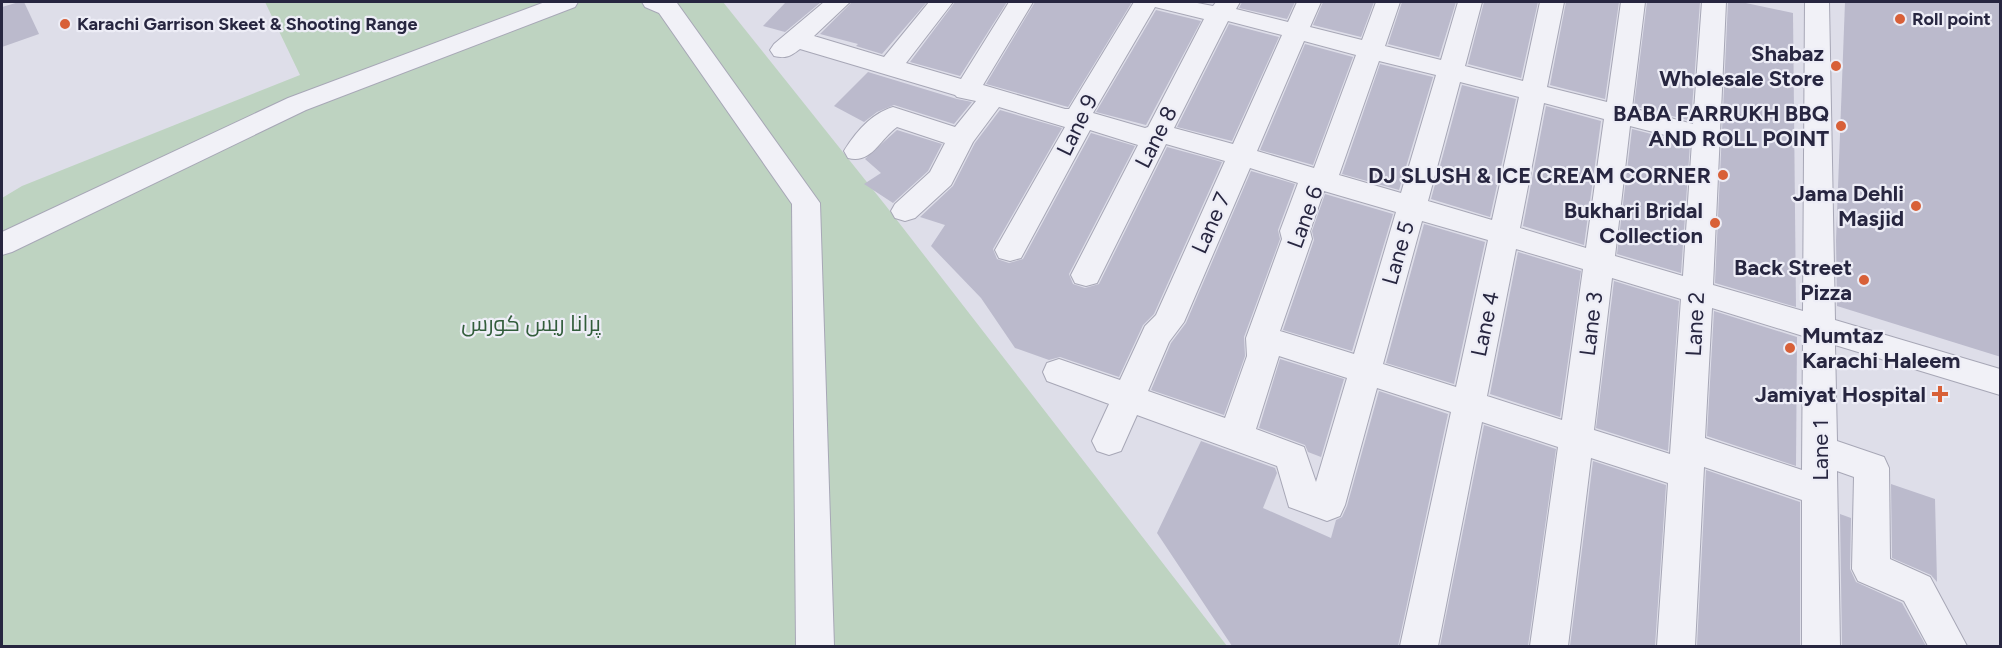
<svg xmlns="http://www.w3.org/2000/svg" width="2002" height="648" viewBox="0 0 2002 648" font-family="Figtree,Cairo,sans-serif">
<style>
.green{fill:#bed3c1}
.building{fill:#bbbacc}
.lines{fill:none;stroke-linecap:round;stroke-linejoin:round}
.minor-casing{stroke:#a7a7b6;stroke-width:2}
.minor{fill:#f1f1f7;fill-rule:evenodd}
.poi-dot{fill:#d86038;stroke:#ededf6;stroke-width:2}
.labels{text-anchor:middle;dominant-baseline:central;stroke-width:4.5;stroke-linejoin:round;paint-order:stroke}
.far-poi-label{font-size:18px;font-weight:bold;fill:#272640;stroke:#ededf6;text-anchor:start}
.poi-label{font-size:22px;font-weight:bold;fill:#272640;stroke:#ededf6;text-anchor:end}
.street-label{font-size:22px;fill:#272640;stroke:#ededf6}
.park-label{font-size:22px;fill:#325d3b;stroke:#ededf6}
</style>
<rect width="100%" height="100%" fill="#dedee9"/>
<!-- green -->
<path class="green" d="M265 2H723L886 206 1227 646H2V198L22 186 300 75Z"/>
<!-- building -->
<g class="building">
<path d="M19 2H24L39 34 2 47V7Z"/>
<path d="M786 2H821L785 32 763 26Z"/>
<path d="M852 2H927L882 54 856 46 858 44 820 34Z"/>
<path d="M955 2H1007L960 76 910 62Z"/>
<path d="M1035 2H1132L1068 107 986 84Z"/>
<path d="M1242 2H1295L1287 19 1239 8Z"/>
<path d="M1323 2H1374L1361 37 1313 25Z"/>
<path d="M1402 2H1456L1439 57 1388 44Z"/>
<path d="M1484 2H1538L1521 78 1468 64Z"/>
<path d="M1566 2H1619L1605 99 1550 85Z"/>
<path d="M1647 2H1700L1691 121 1634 106Z"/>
<path d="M1728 2H1741L1793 13 1796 307 1715 283Z"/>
<path d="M1845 2H2001V357L1837 306 1836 240Z"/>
<path d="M1156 10 1201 21 1146 125 1096 112Z"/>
<path d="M1229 24 1279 37 1232 141 1177 127Z"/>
<path d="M1305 44 1353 57 1313 165 1260 150Z"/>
<path d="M1380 64 1433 77 1399 190 1342 174Z"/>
<path d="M868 72 957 99 972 102 954 124 894 105 877 112 864 122 834 106Z"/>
<path d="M1462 85 1516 99 1490 217 1431 199Z"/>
<path d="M1546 106 1601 121 1584 245 1523 226Z"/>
<path d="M1000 110 1062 128 993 249 997 259 1009 263 1023 259 1091 133 1135 146 1069 274 1073 284 1085 288 1099 284 1167 147 1222 162 1154 314 1143 325 1119 377 1060 357 1049 360 1015 348 981 298 931 246 945 225 920 217 953 186 975 143Z"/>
<path d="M1632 129 1690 144 1681 273 1617 254Z"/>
<path d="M897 130 942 144 928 171 893 203 864 184 881 173 865 159Z"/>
<path d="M1251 171 1295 184 1278 230 1280 239 1244 337 1245 356 1224 415 1151 390 1171 343 1186 323Z"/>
<path d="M1325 194 1393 214 1352 351 1283 330 1314 240 1312 231Z"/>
<path d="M1424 224 1485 242 1454 384 1386 363Z"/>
<path d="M1518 252 1581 271 1560 417 1490 394Z"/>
<path d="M1614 281 1679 301 1668 451 1596 428Z"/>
<path d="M1714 311 1797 337 1796 466 1707 436Z"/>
<path d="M1280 359 1344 379 1321 457 1308 452 1305 445 1259 428Z"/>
<path d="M1379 391 1448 414 1398 646H1232L1157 533 1201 441 1275 468 1277 473 1263 508 1331 538 1336 520 1342 517 1347 506Z"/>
<path d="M1484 425 1556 449 1528 646H1440Z"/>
<path d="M1593 461 1666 485 1655 646H1570Z"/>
<path d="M1706 470 1800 502V646H1697Z"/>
<path d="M1891 484 1935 499 1937 582 1931 575 1892 558Z"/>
<path d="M1840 514 1851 518 1850 569 1856 582 1902 603 1926 646H1842Z"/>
</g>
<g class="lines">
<!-- minor casing -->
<g class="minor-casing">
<g id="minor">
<path d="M545 2H578L575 7 306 110 12 252 2 255V232L288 98Z"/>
<path d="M642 2 677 3 820 203 834 646H796L792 204 659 13 645 7Z"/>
<path d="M824 2H850L814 36 884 57 929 2H953L906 63 961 79 1009 2H1033L983 85 1065 109H1069L1134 2H1192L1213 6 1216 2H1240L1236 9 1288 22 1297 2H1321L1310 27 1362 40 1376 2H1400L1385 46 1441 60 1458 2H1482L1465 66 1523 81 1540 2H1564L1547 87 1607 102 1621 2H1645L1632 108 1693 124 1702 2H1726L1713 285 1803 311 1805 2H1829L1835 320 2000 369V395L1835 345 1837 441 1884 457 1889 468 1890 559 1930 577 1967 646H1928L1904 601 1858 581 1852 569 1854 477 1837 471 1840 646H1802V500L1704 467 1695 646H1657L1668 483 1591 458 1568 646H1530L1558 447 1482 422 1438 646H1400L1451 412 1377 388 1345 505 1340 516 1327 521 1289 507 1277 466 1137 415 1121 451 1109 455 1097 451 1092 441 1109 404 1047 381 1043 372 1047 363 1059 359 1120 380 1145 326 1156 315 1225 161 1166 144 1097 283 1086 286 1075 283 1071 275 1138 145 1090 130 1021 258 1010 261 999 258 995 250 1065 127 999 107 973 142 951 185 915 218 905 221 895 218 891 211 895 204 930 172 945 143 897 127C879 140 872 164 848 158L844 151C855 133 872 113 893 107L955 127 976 101 957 97 955 95 800 49C791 56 786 59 774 56L770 50 774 44ZM1155 7 1204 19 1148 127 1145 128 1093 113ZM1228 21 1282 35 1233 144 1174 128ZM1304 41 1356 55 1314 168 1257 151ZM1379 61 1436 75 1401 193 1339 175ZM1460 82 1519 97 1492 220 1428 201ZM1544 103 1604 119 1586 248 1520 228ZM1630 126 1692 142 1683 276 1615 256ZM1250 168 1298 183 1280 231 1282 239 1246 338 1247 356 1225 418 1148 391 1169 342 1184 322ZM1324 191 1396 212 1354 354 1280 331 1312 239 1310 231ZM1422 221 1488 240 1456 387 1383 364ZM1516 249 1583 269 1562 420 1487 396ZM1612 278 1681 299 1670 454 1594 430ZM1712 308 1803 336 1802 470 1705 438ZM1279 356 1347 378 1316 482 1304 447 1256 429Z"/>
</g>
</g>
<!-- minor -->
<use href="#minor" class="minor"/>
</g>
<!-- markers -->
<g class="poi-dot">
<circle cx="1900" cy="19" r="6"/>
<circle cx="65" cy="24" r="6"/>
<circle cx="1836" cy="66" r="6"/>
<circle cx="1841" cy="126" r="6"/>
<circle cx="1723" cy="175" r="6"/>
<circle cx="1916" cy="206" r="6"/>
<circle cx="1715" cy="223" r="6"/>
<circle cx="1864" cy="280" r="6"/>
<circle cx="1790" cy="348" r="6"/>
<path d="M1937 385h6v6h6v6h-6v6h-6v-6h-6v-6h6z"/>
</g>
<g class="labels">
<!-- far-poi labels -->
<g class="far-poi-label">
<text x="1912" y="19">Roll point</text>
<text x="77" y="24">Karachi Garrison Skeet &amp; Shooting Range</text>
</g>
<!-- poi labels -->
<g class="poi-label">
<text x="1824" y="53">Shabaz<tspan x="1824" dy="25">Wholesale Store</tspan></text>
<text x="1829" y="113">BABA FARRUKH BBQ<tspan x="1829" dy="25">AND ROLL POINT</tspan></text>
<text x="1711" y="175">DJ SLUSH &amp; ICE CREAM CORNER</text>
<text x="1904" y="193">Jama Dehli<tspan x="1904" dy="25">Masjid</tspan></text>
<text x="1703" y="210">Bukhari Bridal<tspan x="1703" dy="25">Collection</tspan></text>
<text x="1852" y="267">Back Street<tspan x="1852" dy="25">Pizza</tspan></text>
<text x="1802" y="335" text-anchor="start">Mumtaz<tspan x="1802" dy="25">Karachi Haleem</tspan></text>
<text x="1926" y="394">Jamiyat Hospital</text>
</g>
<!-- street labels -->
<g class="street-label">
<text transform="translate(1077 125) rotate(-64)">Lane 9</text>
<text transform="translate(1156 137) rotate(-63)">Lane 8</text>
<text transform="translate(1305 217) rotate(-70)">Lane 6</text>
<text transform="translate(1211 223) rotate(-66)">Lane 7</text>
<text transform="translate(1398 253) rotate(-74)">Lane 5</text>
<text transform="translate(1485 324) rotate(-78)">Lane 4</text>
<text transform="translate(1591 324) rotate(-83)">Lane 3</text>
<text transform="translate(1695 324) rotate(-87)">Lane 2</text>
<text transform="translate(1820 450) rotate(-90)">Lane 1</text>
</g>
<!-- park labels -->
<g class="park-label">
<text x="531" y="323">پرانا ریس کورس</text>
</g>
</g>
<!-- border -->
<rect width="2002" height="648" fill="none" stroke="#272640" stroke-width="6"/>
</svg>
